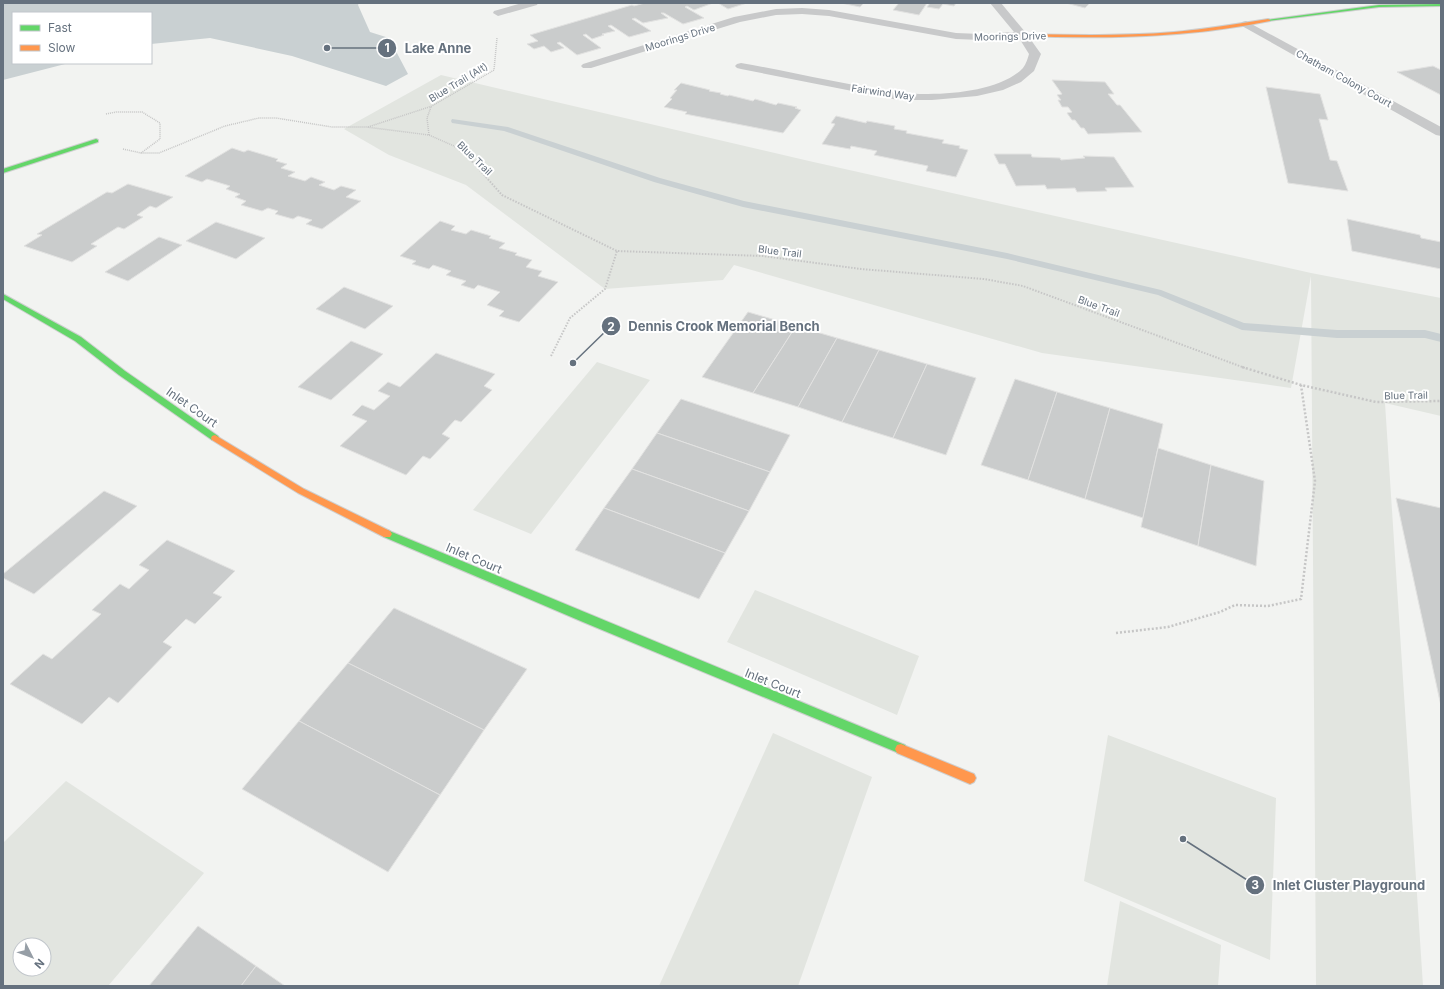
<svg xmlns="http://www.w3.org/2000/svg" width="1444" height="989" viewBox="0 0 1444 989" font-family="Inter,sans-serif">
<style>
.green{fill:#e2e5e0;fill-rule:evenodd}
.water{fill:#c9d0d2}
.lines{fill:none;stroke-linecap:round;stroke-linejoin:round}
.stream{fill:#c9d0d2;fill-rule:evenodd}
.building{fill:#cacccc;stroke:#e2e2e1}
.fast-casing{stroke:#cecfcf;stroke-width:2}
.slow-casing{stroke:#cecfcf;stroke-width:2}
.path-far2{stroke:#c6c6c6;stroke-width:1.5;stroke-dasharray:1 1;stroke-linecap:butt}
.path-far1{stroke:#c6c6c6;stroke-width:2;stroke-dasharray:1.5 1.5;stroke-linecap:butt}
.path{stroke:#c6c6c6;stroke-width:2.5;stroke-dasharray:2 2;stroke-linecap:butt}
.lane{fill:#c8c9ca;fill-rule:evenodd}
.fast{fill:#63d668;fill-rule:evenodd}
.slow{fill:#ff974d;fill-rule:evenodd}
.labels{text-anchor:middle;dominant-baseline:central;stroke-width:4;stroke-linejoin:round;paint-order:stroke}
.far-street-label{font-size:10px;fill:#65717e;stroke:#fff}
.street-label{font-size:12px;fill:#65717e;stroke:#fff}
.leader{fill:none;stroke:#65717e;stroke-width:1.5}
.callout-dot{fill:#65717e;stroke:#fff;stroke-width:1.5}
.mark-label{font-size:12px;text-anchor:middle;font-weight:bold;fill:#fff}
.callout-label{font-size:13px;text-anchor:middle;font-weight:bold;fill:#65717e;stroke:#fff;stroke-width:4;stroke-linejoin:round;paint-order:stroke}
</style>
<rect width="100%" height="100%" fill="#f2f3f1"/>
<!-- green -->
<g class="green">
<path d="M441 75 809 161 1311 273 1441 298V416L1385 403 1423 986H1316L1311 276 1291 388 1042 353 734 265 723 280 605 289 466 185 389 155 344 129Z"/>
<path d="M597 362 650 380 531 534 473 510Z"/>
<path d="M755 590 919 656 897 715 727 642Z"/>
<path d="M773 733 872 777 798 986H659Z"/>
<path d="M1108 735 1276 798 1270 960 1084 881Z"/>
<path d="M66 781 204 873 108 986H3V843ZM20 945H44V969H20Z"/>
<path d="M1120 901 1221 945 1218 986H1107Z"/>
</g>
<!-- water -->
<path class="water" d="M3 3H359L358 5 370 32 389 38 408 74 386 86 292 56 210 38 151 44V13H13V63H69L3 80Z"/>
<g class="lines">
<!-- stream -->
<path class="stream" d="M452 119 508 127 660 178 744 201 1007 253 1161 290 1244 323 1337 330H1425L1441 334V342L1425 338H1337L1242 330 1158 295 1007 259 743 207 654 182 504 131 452 123 451 121Z"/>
</g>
<!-- building -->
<g class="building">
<path d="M645 3H713L694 10 687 6 685 7 704 18 683 24 664 13H661L668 18 643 23 635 18 632 19 651 31 629 37 611 25 608 26 615 31 602 34 604 35 592 39 586 34 583 35 601 48 577 55 560 42 557 43 564 48 551 52 544 46 534 49 527 44 538 41 530 35 632 5 634 6Z"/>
<path d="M718 3H747L728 9Z"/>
<path d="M841 3H864L860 7Z"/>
<path d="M899 3H927L919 15 893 10Z"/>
<path d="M930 3H956L954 6 943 4 939 9 927 7Z"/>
<path d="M1066 3H1090L1085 8Z"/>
<path d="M1433 66 1441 70V95L1397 72Z"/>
<path d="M1052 80 1105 82 1114 94H1108L1117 105H1120L1142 132 1088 134 1084 128H1081L1075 120H1072L1067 113 1072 112 1068 107H1062L1058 100H1061L1057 95 1062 94Z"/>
<path d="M681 83 710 90 709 91 721 93 720 94 728 96 729 95 753 101 755 99 776 105 778 103 797 107 795 108 801 110 783 133 685 114 687 112 664 107 672 99 670 98 677 90H674Z"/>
<path d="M1266 87 1320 94 1328 120 1319 119 1330 160 1337 161 1348 191 1288 183Z"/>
<path d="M836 116 866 123 867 121 895 126 894 129 907 131 906 133 944 140 942 143 960 146 959 148 968 150 956 177 926 171 928 166 874 155 877 151 851 146 850 149 822 144 835 124 831 123Z"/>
<path d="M232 148 244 152 248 150 278 159 276 161 287 164 281 168 295 172 288 176 305 181 311 177 325 182 319 185 334 190 341 186 356 190 346 197 361 201 322 229 306 224 312 220 298 216 293 219 275 214 278 211 268 208 262 211 241 205 246 201 235 197 240 194 226 189 230 186 207 179 202 182 185 176Z"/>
<path d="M994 154H1031L1032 157 1060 158 1061 160 1085 158 1083 156 1114 157 1134 187 1105 188 1107 191 1077 192 1075 188 1047 189 1045 185 1016 186 1005 164H999Z"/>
<path d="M128 184 173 197 156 208 150 206 137 215 143 217 124 229 118 227 91 244 97 246 72 262 24 246 42 235 37 234 107 192 112 193Z"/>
<path d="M1347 219 1420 235 1421 238 1441 242V269L1352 251Z"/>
<path d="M440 221 455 226 451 230 466 234 471 230 491 236 489 238 505 243 499 248 517 253 515 255 532 260 526 267 542 271 538 276 558 282 519 322 499 316 504 311 487 305 500 292 478 285 474 289 461 285 466 281 446 275 451 271 433 265 429 269 412 264 416 261 400 256Z"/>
<path d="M216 222 265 238 236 259 186 241Z"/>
<path d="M159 237 182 245 128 281 105 272Z"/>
<path d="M344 287 393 306 365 329 316 309Z"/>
<path d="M748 312 796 326 753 393 702 377Z"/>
<path d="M796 326 837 338 798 407 753 393Z"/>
<path d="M837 338 879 350 842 422 798 407Z"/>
<path d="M351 341 383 354 331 400 298 387Z"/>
<path d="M879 350 927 364 893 438 842 422Z"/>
<path d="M436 353 495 374 484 386 492 390 461 422 455 420 442 434 450 438 430 459 423 456 406 475 340 446 367 421 352 415 362 405 374 410 390 396 378 391 388 382 400 387Z"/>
<path d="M927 364 976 378 946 455 893 438Z"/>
<path d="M1015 379 1057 392 1028 480 981 465Z"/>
<path d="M1057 392 1110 408 1085 499 1028 480Z"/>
<path d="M681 399 790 435 770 472 657 433Z"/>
<path d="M1110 408 1163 424 1143 518 1085 499Z"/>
<path d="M657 433 770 472 749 511 632 469Z"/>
<path d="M1158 448 1211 465 1198 546 1141 527Z"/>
<path d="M1211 465 1264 481 1256 566 1198 546Z"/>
<path d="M632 469 749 511 725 553 604 508Z"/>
<path d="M104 491 137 506 34 594 3 578V574Z"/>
<path d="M1396 498 1441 508V706Z"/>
<path d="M604 508 725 553 699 599 575 550Z"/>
<path d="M167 540 235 571 213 593 222 597 195 624 186 619 163 642 172 647 118 703 109 697 82 724 10 684 43 654 52 659 101 614 92 610 120 584 129 589 149 570 139 565Z"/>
<path d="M394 608 527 669 484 730 348 663Z"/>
<path d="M348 663 484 730 440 795 299 721Z"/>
<path d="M299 721 440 795 388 872 242 789Z"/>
<path d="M198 926 256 966 241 986H149Z"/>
<path d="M256 966 285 986H241Z"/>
</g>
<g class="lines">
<!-- fast casing -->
<g class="fast-casing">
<g id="fast">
<path d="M1441 4V6L1379 7 1268 21 1266 20 1379 5Z"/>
<path d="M96 139 98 140V142L3 173V169Z"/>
<path d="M3 294 81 337 125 371 218 436 219 438 218 440H212L119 375 75 341 3 299Z"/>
<path d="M387 530 905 745 907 749 905 753 901 754 583 622 384 537 382 534 384 531Z"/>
</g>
</g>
<!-- slow casing -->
<g class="slow-casing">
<g id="slow">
<path d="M1268 19 1270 20V21C1188 38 1105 39 1022 36L1020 35 1022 34C1073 35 1124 36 1174 32 1206 29 1237 24 1268 19Z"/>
<path d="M215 435 304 489 390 531 392 534 390 537H384L298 493 212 440 211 438 212 436Z"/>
<path d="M901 744 974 774 976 778 974 782 970 784 897 753 895 749 897 745Z"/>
</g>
</g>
<!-- path-far2 -->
<g class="path-far2">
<path d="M106 114 116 112H142L160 123V139L141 153"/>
<path d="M368 127 432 106 494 70 497 38"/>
<path d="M429 135 427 118 431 107"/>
<path d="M123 149 141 153H159L225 126 259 118H276L332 127H366L429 135 454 146 471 160"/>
</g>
<!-- path-far1 -->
<g class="path-far1">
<path d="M470 159 502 195 617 251 763 256 861 269 984 279 1023 286 1245 368"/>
<path d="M551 356 570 318 605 289 617 251"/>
</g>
<!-- path -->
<g class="path">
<path d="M1242 367 1301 385 1376 402 1441 401"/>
<path d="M1116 633 1168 627 1220 612 1235 605 1268 606 1301 599 1315 481 1301 385"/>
</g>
<!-- lane -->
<g class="lane">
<path d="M522 3H538L537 5 498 16 493 13 494 11Z"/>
<path d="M990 3H1001L1026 33 1041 54 1034 71 1021 82 1003 90 977 96 932 100H898L741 69 737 68 735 66 737 64 741 63C793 72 845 85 897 92 931 97 999 94 1023 68 1026 64 1028 58 1029 54L1019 38 981 40 956 39 829 16 802 14 776 15 740 22 591 68H583L581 66 583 64 734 17 776 9 802 8 829 10 956 33 981 34 1014 32Z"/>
<path d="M1246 21 1441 127V136L1436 135 1242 26 1241 24 1242 22Z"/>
</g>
<!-- fast -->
<use href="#fast" class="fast"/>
<!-- slow -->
<use href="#slow" class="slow"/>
</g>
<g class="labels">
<!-- far-street labels -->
<g class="far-street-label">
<text transform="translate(1010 36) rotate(-1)">Moorings Drive</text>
<text transform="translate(680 37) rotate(-17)">Moorings Drive</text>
<text transform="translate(1344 78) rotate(29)">Chatham Colony Court</text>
<text transform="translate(458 82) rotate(-31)">Blue Trail (Alt)</text>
<text transform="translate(883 92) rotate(8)">Fairwind Way</text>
<text transform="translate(475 158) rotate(44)">Blue Trail</text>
<text transform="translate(780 251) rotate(7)">Blue Trail</text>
<text transform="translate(1099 306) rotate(20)">Blue Trail</text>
<text transform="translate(1406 395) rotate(-1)">Blue Trail</text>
</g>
<!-- street labels -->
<g class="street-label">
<text transform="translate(192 407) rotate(35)">Inlet Court</text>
<text transform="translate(474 558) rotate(23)">Inlet Court</text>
<text transform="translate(773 683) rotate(22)">Inlet Court</text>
</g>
</g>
<!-- callouts -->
<path class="leader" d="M327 48L387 48M573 363L611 326M1183 839L1255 885"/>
<g class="callout-dot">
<circle cx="327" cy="48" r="4"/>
<circle cx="573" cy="363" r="4"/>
<circle cx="1183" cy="839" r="4"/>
<circle cx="387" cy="48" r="10"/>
<circle cx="611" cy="326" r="10"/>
<circle cx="1255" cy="885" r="10"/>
</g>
<g class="mark-label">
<text x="387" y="52">1</text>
<text x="611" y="331">2</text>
<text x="1255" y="889">3</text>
</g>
<g class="callout-label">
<text x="438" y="53">Lake Anne</text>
<text x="724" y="331">Dennis Crook Memorial Bench</text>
<text x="1349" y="890">Inlet Cluster Playground</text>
</g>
<!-- border -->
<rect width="1444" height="989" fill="none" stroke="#65717e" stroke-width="8"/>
<!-- legend -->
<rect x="12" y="12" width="140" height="52" fill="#ffffff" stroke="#c1c6cb"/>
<rect x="20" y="25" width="20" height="6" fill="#63d668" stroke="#c1c6cb"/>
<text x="48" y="32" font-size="12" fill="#65717e">Fast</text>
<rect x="20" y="45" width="20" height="6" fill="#ff974d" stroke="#c1c6cb"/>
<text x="48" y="52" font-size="12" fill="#65717e">Slow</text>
<!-- north arrow -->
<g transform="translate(32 957) rotate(132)"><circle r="19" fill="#ffffff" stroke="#c1c6cb"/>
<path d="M0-3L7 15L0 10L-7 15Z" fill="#969ea6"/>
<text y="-6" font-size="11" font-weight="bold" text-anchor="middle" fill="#65717e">N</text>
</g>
</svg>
